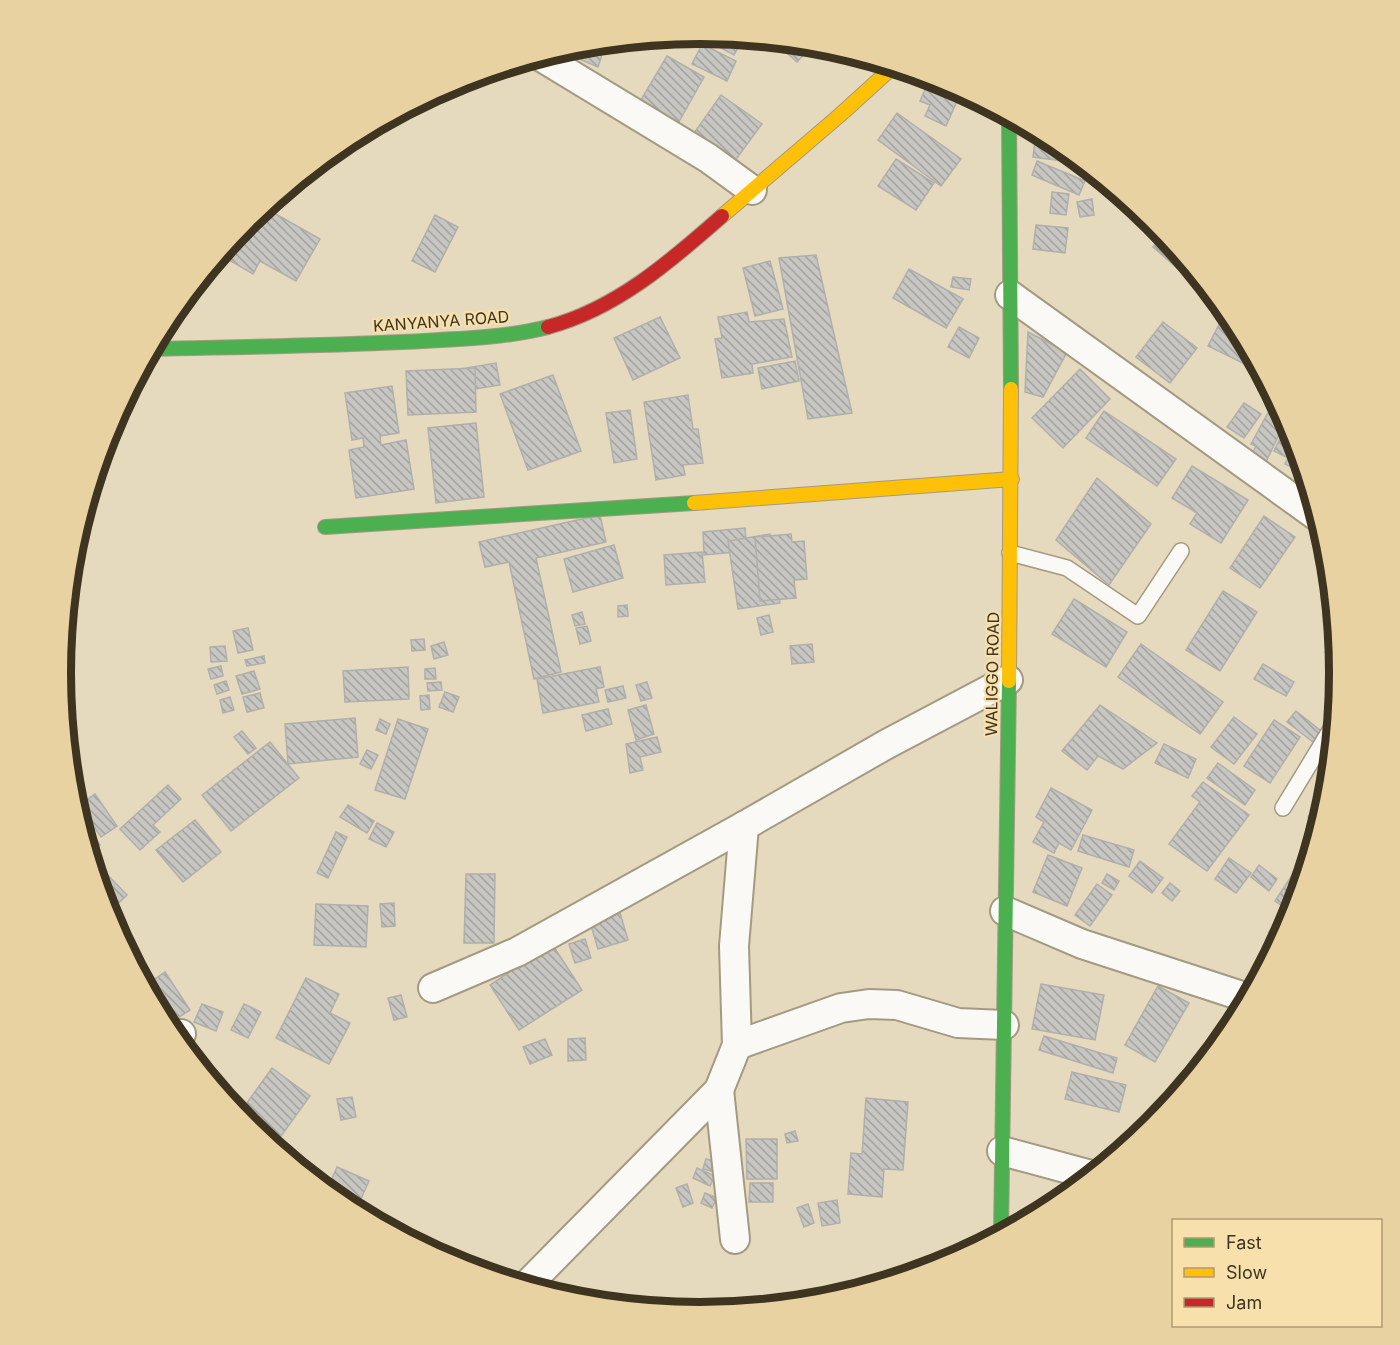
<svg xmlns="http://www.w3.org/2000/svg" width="1400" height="1345" viewBox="0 0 1400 1345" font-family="Inter,sans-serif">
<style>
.building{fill:url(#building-back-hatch);stroke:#b0afab;stroke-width:1.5}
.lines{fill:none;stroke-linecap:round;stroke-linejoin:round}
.lane-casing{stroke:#a39a84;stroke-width:18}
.street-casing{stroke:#a39a84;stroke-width:32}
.fast-casing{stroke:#a39a84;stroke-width:16}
.slow-casing{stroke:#a39a84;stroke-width:16}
.jam-casing{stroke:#a39a84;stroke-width:16}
.lane{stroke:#fbf9f5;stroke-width:15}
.street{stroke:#fbf9f5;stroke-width:28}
.fast{stroke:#4caf50;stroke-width:14}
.slow{stroke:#ffc107;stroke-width:14}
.jam{stroke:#c62828;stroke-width:14}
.labels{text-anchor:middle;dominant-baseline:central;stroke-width:4.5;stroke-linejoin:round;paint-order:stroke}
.street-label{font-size:16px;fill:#3e3420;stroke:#f8e0ac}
.rim{fill:none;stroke:#3e3420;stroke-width:8}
</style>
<defs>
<pattern id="building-back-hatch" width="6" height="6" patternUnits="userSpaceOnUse" patternTransform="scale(1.5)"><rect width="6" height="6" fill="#c7c6c2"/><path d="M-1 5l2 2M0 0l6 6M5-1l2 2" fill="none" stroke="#a3a29d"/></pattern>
</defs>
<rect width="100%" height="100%" fill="#e6dabe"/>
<!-- building -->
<g class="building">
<path d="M700 33 744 37 734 55 695 34Z"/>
<path d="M606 42 598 67 558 50 576 45Z"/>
<path d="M799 43 814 44 797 62 788 54Z"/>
<path d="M702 44 736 61 727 81 692 64Z"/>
<path d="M667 56 704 77 676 127 638 105Z"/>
<path d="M928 83 959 97 946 126 925 116 930 105 920 101Z"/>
<path d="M721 95 762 124 734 162 694 133Z"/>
<path d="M897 113 961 159 941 186 878 140Z"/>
<path d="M1036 131 1056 141 1070 153 1069 162 1033 157Z"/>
<path d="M896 159 934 183 916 210 878 186Z"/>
<path d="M1037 161 1085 181 1079 195 1032 175Z"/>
<path d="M1052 192 1069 194 1066 215 1050 213Z"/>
<path d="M1092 199 1094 215 1080 217 1077 202Z"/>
<path d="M272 200 277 203 272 212 320 239 296 281 260 261 253 274 229 260 242 238 236 234 248 220Z"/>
<path d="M435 215 458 227 435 272 412 261Z"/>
<path d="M1036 225 1068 228 1065 253 1033 249Z"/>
<path d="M1164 235 1191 268 1185 275 1153 247Z"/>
<path d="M816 255 852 413 808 419 779 258Z"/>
<path d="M770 261 783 309 755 316 743 268Z"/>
<path d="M909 269 963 299 946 328 893 298Z"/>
<path d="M953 277 971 279 969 290 951 287Z"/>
<path d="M1226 311 1258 367 1257 370 1208 346Z"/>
<path d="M747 312 749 322 784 319 792 357 752 364 753 373 722 378 715 339 722 338 718 317Z"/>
<path d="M660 317 680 358 633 380 614 338Z"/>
<path d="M1163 322 1197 348 1170 383 1136 357Z"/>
<path d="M959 327 979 338 969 358 948 347Z"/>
<path d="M1028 332 1067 352 1043 397 1025 392Z"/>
<path d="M795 361 799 381 762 389 758 368Z"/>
<path d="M496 363 500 385 463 391 460 369Z"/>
<path d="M475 368 476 412 408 415 406 371Z"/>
<path d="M1080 369 1110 399 1063 448 1032 418Z"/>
<path d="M553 375 581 451 528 470 500 394Z"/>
<path d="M392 386 399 433 380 436 381 445 406 440 414 489 356 498 349 450 364 447 363 438 352 440 345 393Z"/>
<path d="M688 395 693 429H698L703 463 683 465 685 475 656 480 644 402Z"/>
<path d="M1244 403 1261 414 1244 438 1227 427Z"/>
<path d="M630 410 637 459 614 463 606 413Z"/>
<path d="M1104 411 1176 459 1157 486 1086 438Z"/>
<path d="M1269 411 1286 420 1265 464 1251 456 1256 446 1251 444Z"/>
<path d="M1288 422 1291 428 1304 473 1285 464 1288 458 1274 451Z"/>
<path d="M476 423 484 497 436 503 428 428Z"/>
<path d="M1192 466 1248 500 1221 543 1190 524 1197 513 1172 498Z"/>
<path d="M1097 478 1151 524 1109 585 1056 540Z"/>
<path d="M600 515 606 542 536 558 561 672 534 679 509 562 485 567 479 542Z"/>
<path d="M1264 516 1295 537 1260 588 1230 568Z"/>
<path d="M745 528 747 551 704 555 703 532Z"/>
<path d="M770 534 780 603 738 609 728 541Z"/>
<path d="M791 534 792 542 804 541 807 579 794 580 796 598 760 601 755 537Z"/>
<path d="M614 545 623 578 573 592 564 559Z"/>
<path d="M702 552 705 582 666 585 664 555Z"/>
<path d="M1223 591 1257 612 1220 671 1186 650Z"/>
<path d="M1074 599 1127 632 1106 667 1052 634Z"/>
<path d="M627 605 628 616 618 617V606Z"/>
<path d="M582 612 585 624 575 626 572 615Z"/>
<path d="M769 615 773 632 761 635 757 618Z"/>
<path d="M587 626 591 641 580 644 576 628Z"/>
<path d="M248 628 253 650 238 653 233 631Z"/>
<path d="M424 639 425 650 412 651 411 640Z"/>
<path d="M444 642 448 655 434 659 431 646Z"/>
<path d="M812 644 814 662 792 664 790 646Z"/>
<path d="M1141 644 1223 702 1200 734 1118 677Z"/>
<path d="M1330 645 1337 649V660L1325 652Z"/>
<path d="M225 646 227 661 211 662 210 647Z"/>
<path d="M1338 655 1339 673V678L1328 671Z"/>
<path d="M264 656 265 663 247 666 245 660Z"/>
<path d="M1263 664 1294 682 1286 696 1254 679Z"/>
<path d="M221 666 223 676 211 679 208 669Z"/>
<path d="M408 667 409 699 345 702 343 671Z"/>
<path d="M600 667 604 687 596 689 599 702 543 713 537 679Z"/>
<path d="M435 668 436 679H425V669Z"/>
<path d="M254 671 260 689 242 694 236 676Z"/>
<path d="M226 681 229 690 217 694 214 685Z"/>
<path d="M441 682 442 690 428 691 427 683Z"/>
<path d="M647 682 652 698 641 701 636 685Z"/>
<path d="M623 686 626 698 608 702 605 690Z"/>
<path d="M445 692 459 697 453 712 439 707Z"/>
<path d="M260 693 264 708 247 712 243 697Z"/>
<path d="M429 695 430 709 421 710 420 696Z"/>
<path d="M230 697 234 710 223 713 220 700Z"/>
<path d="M646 705 654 734 636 740 628 710Z"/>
<path d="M1100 705 1157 743 1123 769 1098 756 1087 770 1062 751Z"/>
<path d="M608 709 612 724 586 731 582 715Z"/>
<path d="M1296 711 1321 731 1313 742 1287 722Z"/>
<path d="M1234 717 1257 734 1234 764 1211 747Z"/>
<path d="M355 718 358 757 288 764 285 724Z"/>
<path d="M380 719 390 724 386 734 376 730Z"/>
<path d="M398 719 428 729 405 799 375 790Z"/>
<path d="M1274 720 1300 737 1270 783 1244 766Z"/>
<path d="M242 731 256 748 248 754 234 737Z"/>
<path d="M657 737 661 752 640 757 643 770 630 773 626 744Z"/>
<path d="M270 742 299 778 231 831 202 795Z"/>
<path d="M1164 744 1196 759 1188 778 1155 763Z"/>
<path d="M367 750 378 755 371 769 360 764Z"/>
<path d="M1218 763 1255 790 1245 805 1207 778Z"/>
<path d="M1203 782 1249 815 1207 871 1169 844 1200 802 1192 796Z"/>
<path d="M168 785 181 799 153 825 160 832 140 850 120 829Z"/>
<path d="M1327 785V798L1319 824 1308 817Z"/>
<path d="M1051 788 1092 810 1071 850 1059 843 1054 853 1033 842 1044 822 1036 817Z"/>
<path d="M95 794 117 826 101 837 79 805Z"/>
<path d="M348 805 374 821 367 833 340 817Z"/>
<path d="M78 813 100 845 89 852Z"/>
<path d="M195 820 221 852 183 882 156 850Z"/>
<path d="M377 823 394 832 386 847 369 839Z"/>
<path d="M336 832 347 837 328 878 317 873Z"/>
<path d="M1083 835 1134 850 1129 867 1078 851Z"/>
<path d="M1048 855 1082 868 1067 906 1033 892Z"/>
<path d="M1229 858 1251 873 1236 893 1215 879Z"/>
<path d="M1140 861 1163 878 1152 893 1129 876Z"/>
<path d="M1259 865 1277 879 1269 891 1251 877Z"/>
<path d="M99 866 127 895 108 913 95 870Z"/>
<path d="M466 874H495L494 943H464Z"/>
<path d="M1107 874 1119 881 1114 890 1102 883Z"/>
<path d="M1292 875 1302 881 1292 913 1275 901Z"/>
<path d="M1170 883 1180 891 1172 901 1162 893Z"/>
<path d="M1097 884 1112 895 1090 926 1075 915Z"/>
<path d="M394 903 395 926 382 927 380 904Z"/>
<path d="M316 904 368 906 366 947 314 945Z"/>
<path d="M1285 908 1292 913 1279 939 1269 932Z"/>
<path d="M620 913 628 940 598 949 590 922Z"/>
<path d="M585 939 591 958 575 963 569 944Z"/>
<path d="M552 944 582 990 519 1030 490 985Z"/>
<path d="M165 972 190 1010 170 1023 146 985Z"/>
<path d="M306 978 339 994 330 1013 350 1023 329 1064 276 1038Z"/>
<path d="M1041 984 1104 995 1095 1040 1032 1029Z"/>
<path d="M1158 986 1189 1003 1155 1062 1125 1045Z"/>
<path d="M401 995 407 1017 394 1020 388 998Z"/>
<path d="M202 1004 223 1012 216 1031 194 1022Z"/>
<path d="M244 1004 261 1012 248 1038 231 1030Z"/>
<path d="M1044 1036 1117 1058 1113 1073 1039 1050Z"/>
<path d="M585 1038 586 1060 568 1061V1039Z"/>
<path d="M545 1039 552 1055 530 1064 523 1047Z"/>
<path d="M272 1068 310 1096 274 1146 248 1124 239 1114Z"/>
<path d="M1072 1072 1126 1085 1119 1112 1065 1099Z"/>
<path d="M352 1097 356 1117 341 1120 337 1099Z"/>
<path d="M866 1098 908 1102 903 1170 884 1169 882 1197 848 1194 851 1153 862 1154Z"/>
<path d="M795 1131 798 1141 787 1143 785 1134Z"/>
<path d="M746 1139H777V1179H747Z"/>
<path d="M706 1159 725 1163 722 1174 703 1169Z"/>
<path d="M337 1167 369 1181 356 1210 344 1204 327 1190Z"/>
<path d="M697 1168 715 1176 710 1186 693 1178Z"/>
<path d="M750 1183H773V1202H749Z"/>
<path d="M1064 1183 1077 1186 1061 1199H1060Z"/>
<path d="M687 1184 693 1203 683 1207 676 1188Z"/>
<path d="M705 1193 717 1198 712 1208 701 1203Z"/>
<path d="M837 1200 840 1223 822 1226 818 1203Z"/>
<path d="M808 1204 814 1223 804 1227 797 1208Z"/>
</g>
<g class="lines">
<!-- lane casing -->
<g class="lane-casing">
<g id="lane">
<path d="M1010 553 1067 568 1138 616 1181 551"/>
<path d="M1283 808 1334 724"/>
</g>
</g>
<!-- street casing -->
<g class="street-casing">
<g id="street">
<path d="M540 56 708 158 752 190"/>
<path d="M1010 295 1318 517"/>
<path d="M1005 911 1082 944 1248 998"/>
<path d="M433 988 517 952 744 826 887 744 1008 680"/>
<path d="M177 1038 181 1034"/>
<path d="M737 1045 841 1008 869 1004 897 1005 958 1023 1004 1025"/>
<path d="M719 1090 735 1239"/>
<path d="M1002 1151 1091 1175"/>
<path d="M527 1285 719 1090 737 1045 734 946 744 826"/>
</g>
</g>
<!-- fast casing -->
<g class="fast-casing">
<g id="fast">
<path d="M1009 116 1011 389"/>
<path d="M151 349C235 347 319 346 403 342 451 339 501 339 548 327"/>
<path d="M325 527 694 503"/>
<path d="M1001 1233 1009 681"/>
</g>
</g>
<!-- slow casing -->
<g class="slow-casing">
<g id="slow">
<path d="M722 216 840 115 894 66"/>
<path d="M694 503 1012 479"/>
<path d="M1009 681 1011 389"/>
</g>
</g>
<!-- jam casing -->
<g class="jam-casing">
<path id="jam" d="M548 327C616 309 671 261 722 216"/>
</g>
<!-- lane -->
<use href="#lane" class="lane"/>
<!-- street -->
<use href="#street" class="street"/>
<!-- fast -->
<use href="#fast" class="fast"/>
<!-- slow -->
<use href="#slow" class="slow"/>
<!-- jam -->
<use href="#jam" class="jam"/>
</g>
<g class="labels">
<!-- street labels -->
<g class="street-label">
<text transform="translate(441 321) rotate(-4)">KANYANYA ROAD</text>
<text transform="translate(992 674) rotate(-89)">WALIGGO ROAD</text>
</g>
</g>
<!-- crop -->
<path d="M0 0H1400V1345H0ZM71 673a629 629 0 1 1 1258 0a629 629 0 1 1-1258 0Z" fill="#e9d2a1" fill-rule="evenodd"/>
<path class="rim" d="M71 673a629 629 0 1 1 1258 0a629 629 0 1 1-1258 0Z"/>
<!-- legend -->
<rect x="1172" y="1219" width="210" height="108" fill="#f8e0ac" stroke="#ae9b74" stroke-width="1.5"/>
<rect x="1184" y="1238" width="30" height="9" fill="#4caf50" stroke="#ae9b74" stroke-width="1.5"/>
<text x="1226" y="1249" font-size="18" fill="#3e3420">Fast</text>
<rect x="1184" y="1268" width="30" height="9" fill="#ffc107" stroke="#ae9b74" stroke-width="1.5"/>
<text x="1226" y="1279" font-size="18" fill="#3e3420">Slow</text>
<rect x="1184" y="1298" width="30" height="9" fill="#c62828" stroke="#ae9b74" stroke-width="1.5"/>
<text x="1226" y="1309" font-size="18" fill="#3e3420">Jam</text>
</svg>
